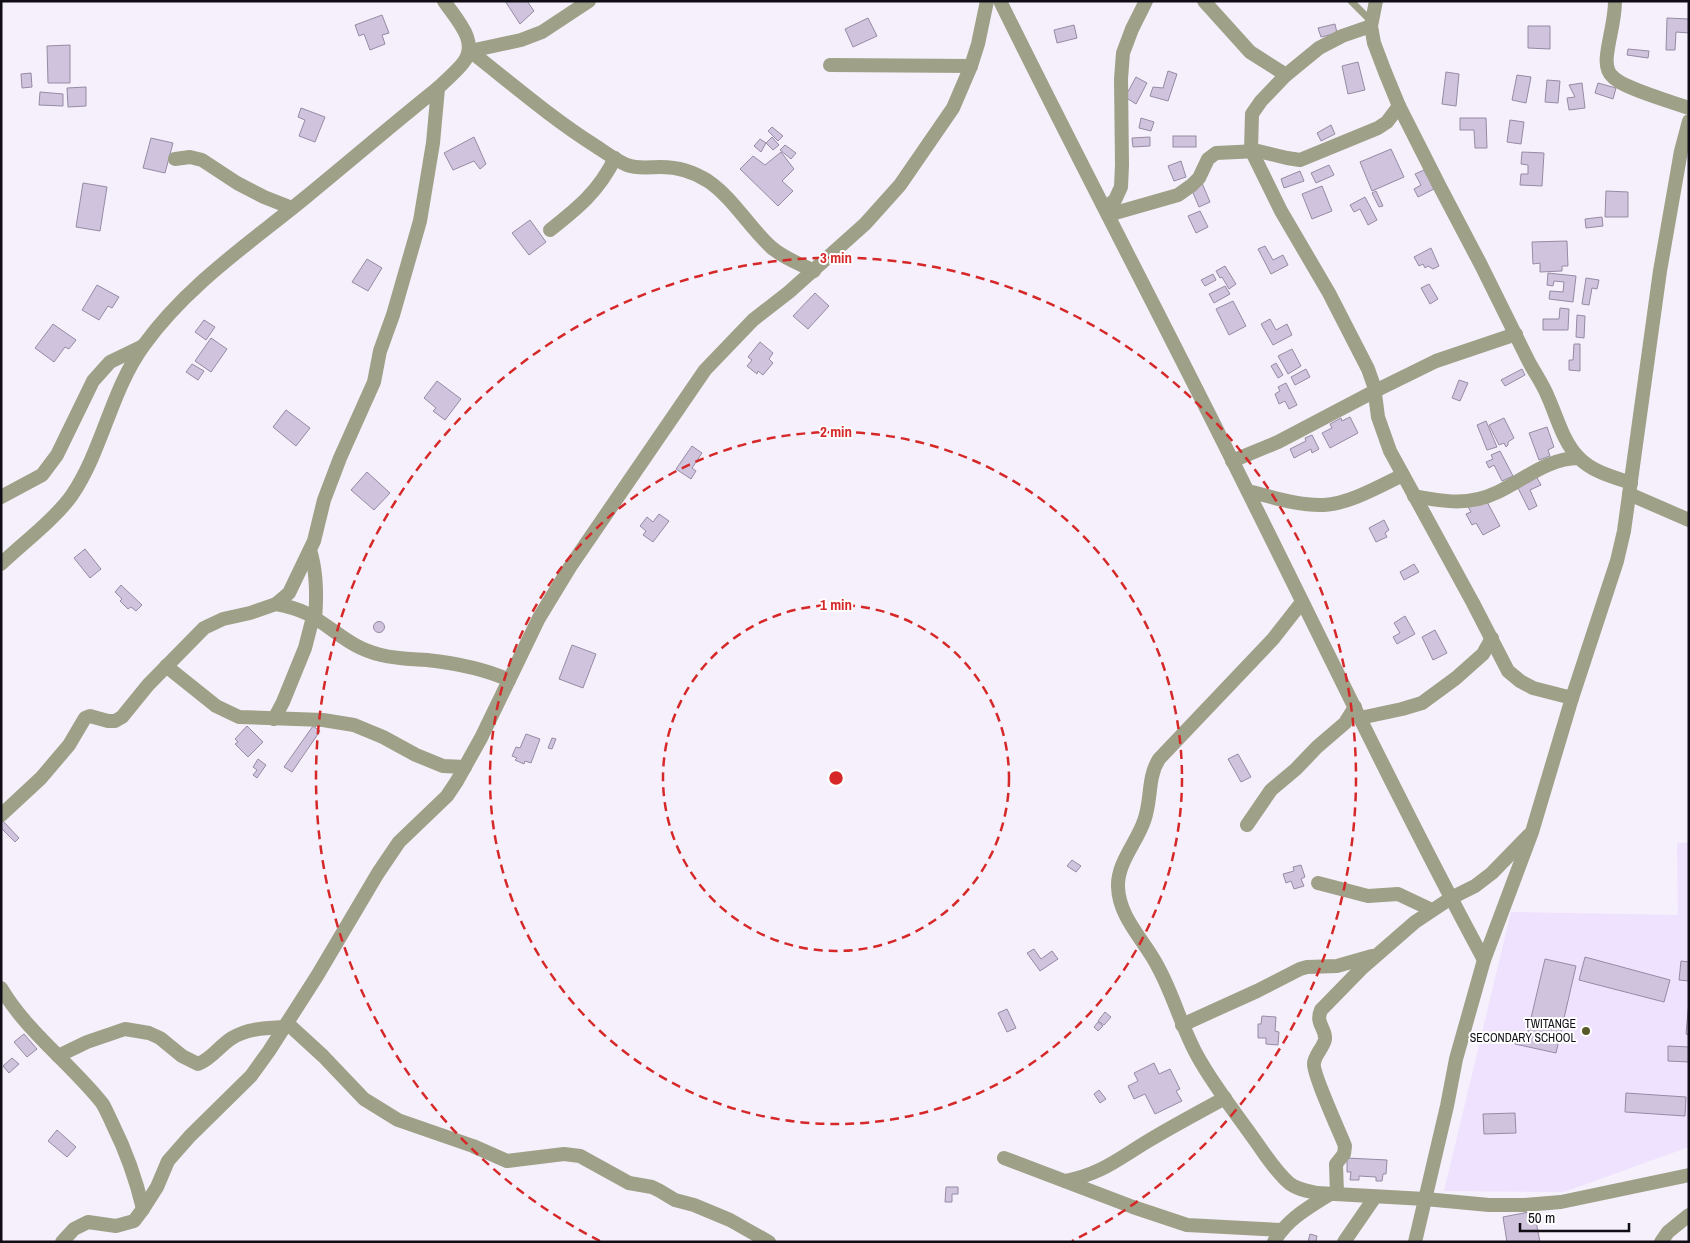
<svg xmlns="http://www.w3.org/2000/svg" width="1690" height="1243" viewBox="0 0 1690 1243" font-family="'Archivo Narrow',sans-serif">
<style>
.built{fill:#eee2fe}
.building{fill:#cfc3de;stroke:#968ba4}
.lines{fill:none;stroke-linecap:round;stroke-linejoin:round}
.service{stroke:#9ea087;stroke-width:7}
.minor{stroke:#9ea087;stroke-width:14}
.ring{fill:none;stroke:#d62828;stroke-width:2.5;stroke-dasharray:9 6}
.poi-dot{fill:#585b28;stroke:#fff;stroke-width:2}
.labels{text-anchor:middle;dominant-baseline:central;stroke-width:4;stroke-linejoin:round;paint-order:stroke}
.poi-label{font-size:12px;fill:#110d16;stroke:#fff;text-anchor:end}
.centre{fill:#d62828;stroke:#fff;stroke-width:2.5}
.ring-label{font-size:15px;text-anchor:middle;font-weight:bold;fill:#d62828;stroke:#fff;stroke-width:4;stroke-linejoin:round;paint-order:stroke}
</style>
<rect width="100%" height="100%" fill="#f5f0fb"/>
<!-- built -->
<path class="built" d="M1689 842V1147L1564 1192 1444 1191 1511 912 1678 915 1677 843Z"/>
<!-- building -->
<g class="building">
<path d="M505 1H527L534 11 520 24Z"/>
<path d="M382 15 389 33 382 35 385 44 370 50 364 34 359 36 355 25Z"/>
<path d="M868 18 877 36 853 47 845 29Z"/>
<path d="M1667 18 1689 19V33L1676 32 1675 50H1666Z"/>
<path d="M1335 24 1337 33 1321 37 1318 28Z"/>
<path d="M1074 25 1077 38 1057 43 1054 30Z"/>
<path d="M1528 26H1550V49L1528 48Z"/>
<path d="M70 45V83H48L47 46Z"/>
<path d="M1628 49 1649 51 1648 58 1627 55Z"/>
<path d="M1358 62 1365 90 1348 94 1342 66Z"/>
<path d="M1168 71 1177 74 1168 101 1150 96 1153 87 1163 88Z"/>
<path d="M1446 72 1459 74 1456 106 1442 104Z"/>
<path d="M31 73 32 87 22 88 21 74Z"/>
<path d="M1517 75 1531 77 1526 103 1512 100Z"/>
<path d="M1136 77 1147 83 1136 104 1125 97Z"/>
<path d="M1547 80 1560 81 1558 103 1545 102Z"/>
<path d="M1582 83 1585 108 1569 110 1567 98 1575 97 1569 85Z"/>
<path d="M1598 83 1616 88 1613 99 1595 93Z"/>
<path d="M86 87V106L68 107 67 88Z"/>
<path d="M40 92 63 94V106L39 105Z"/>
<path d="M301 108 325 117 315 142 299 136 305 120 298 117Z"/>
<path d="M1141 118 1154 122 1151 131 1139 128Z"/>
<path d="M1460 118H1486L1487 148H1475L1474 130H1460Z"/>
<path d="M1510 120 1524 122 1521 144 1507 142Z"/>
<path d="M1331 125 1335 134 1321 141 1317 133Z"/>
<path d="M772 127 783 136 778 141 768 131Z"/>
<rect x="1173" y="136" width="23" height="11"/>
<path d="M474 137 486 164 480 169 474 161 453 170 444 153Z"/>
<path d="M772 137 779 145 773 150 766 143Z"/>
<path d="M1150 137V146L1133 147 1132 138Z"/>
<path d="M151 138 173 143 165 173 143 168Z"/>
<path d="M760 139 766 143 761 152 754 146Z"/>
<path d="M785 145 796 153 791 159 780 150Z"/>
<path d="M1391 149 1404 177 1372 191 1360 162Z"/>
<path d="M781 152 794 169 782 181 793 191 778 206 740 169 753 156 765 165Z"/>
<path d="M1522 152 1544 153 1542 186 1520 185 1521 174H1528V165L1521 164Z"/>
<path d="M1181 161 1186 177 1174 181 1168 166Z"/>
<path d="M1329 165 1334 175 1316 183 1311 173Z"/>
<path d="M1424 170 1434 189 1418 197 1414 189 1421 185 1415 174Z"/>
<path d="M1300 171 1304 181 1284 188 1281 179Z"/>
<path d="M83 183 107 187 100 231 76 227Z"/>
<path d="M1202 183 1210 202 1199 207 1191 188Z"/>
<path d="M1322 186 1332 211 1312 219 1302 194Z"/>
<path d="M1376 191 1383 206 1379 207 1372 193Z"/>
<path d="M1606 191 1628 192V217H1605Z"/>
<path d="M1365 197 1377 220 1368 225 1360 209 1354 212 1350 205Z"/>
<path d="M1200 211 1208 227 1196 233 1188 216Z"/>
<path d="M1602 217 1603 226 1586 228 1585 219Z"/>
<path d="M530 220 546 242 529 255 512 233Z"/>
<path d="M1567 241 1568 266H1562V271L1540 272V263L1533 264 1532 242Z"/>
<path d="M1265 246 1273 260 1283 255 1288 265 1271 274 1258 249Z"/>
<path d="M1431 248 1439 266 1433 269 1428 266 1425 268 1423 264 1419 266 1414 257Z"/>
<path d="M367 259 382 268 368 291 352 282Z"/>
<path d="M1225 266 1236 284 1229 289 1222 277 1220 278 1216 271Z"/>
<path d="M1548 273 1576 276 1573 302 1549 299 1550 291 1563 292 1564 282 1554 281 1553 286 1547 285Z"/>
<path d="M1213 274 1216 280 1205 286 1201 280Z"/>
<path d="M1586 278 1599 280 1597 289 1592 288 1589 305 1582 304Z"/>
<path d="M1429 284 1438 299 1430 304 1421 288Z"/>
<path d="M97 285 119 297 112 308 108 306 99 320 82 310Z"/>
<path d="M1225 286 1230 294 1214 303 1209 294Z"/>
<path d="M815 293 829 306 808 329 793 316Z"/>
<path d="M1233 301 1246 326 1229 335 1216 309Z"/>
<path d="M1560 308 1569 309 1568 330H1543V319H1559Z"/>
<path d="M1577 315 1585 316 1584 338 1576 337Z"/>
<path d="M1270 319 1276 330 1287 324 1292 335 1273 345 1261 324Z"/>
<path d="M204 320 215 327 206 340 195 332Z"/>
<path d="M53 324 76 340 69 349 65 347 54 362 35 348Z"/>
<path d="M211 338 227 349 211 372 195 361Z"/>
<path d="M760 342 773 353 769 359 773 363 763 375 758 371 757 374 747 366 752 360 748 357Z"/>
<path d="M1574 344H1580V371L1569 370V360H1573Z"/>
<path d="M1292 349 1301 366 1288 374 1278 356Z"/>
<path d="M1276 363 1283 375 1278 378 1271 366Z"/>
<path d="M192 364 204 371 198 380 186 372Z"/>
<path d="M1306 369 1310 377 1295 385 1291 377Z"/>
<path d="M1522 369 1525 375 1505 386 1501 380Z"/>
<path d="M1459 380 1468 383 1460 401 1452 398Z"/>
<path d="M437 381 461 399 445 420 433 411 436 408 424 398Z"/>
<path d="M1286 383 1297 405 1289 409 1285 401 1279 404 1275 394 1280 391 1278 387Z"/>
<path d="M286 410 310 428 296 446 273 427Z"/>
<path d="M1350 417 1358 433 1330 448 1322 433 1332 428 1330 424 1341 418 1342 421Z"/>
<path d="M1504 418 1514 438 1508 442V445L1506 447 1504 443 1499 445 1489 425Z"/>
<path d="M1486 421 1497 447 1487 450 1477 425Z"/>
<path d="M1547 427 1554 447 1548 450 1550 456 1539 460 1529 433Z"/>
<path d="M1312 435 1319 449 1312 453 1311 449 1294 458 1290 449 1306 441 1305 438Z"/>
<path d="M692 446 702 453 692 468 696 471 691 479 676 469Z"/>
<path d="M1500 451 1513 476 1502 481 1494 465 1489 468 1486 462 1493 459 1491 455Z"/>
<path d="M367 472 390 493 374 510 351 490Z"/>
<path d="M1535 474 1541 485 1530 490 1537 506 1529 510 1516 484Z"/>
<path d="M1485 498 1500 526 1483 535 1476 523 1472 525 1466 514 1471 512 1468 507Z"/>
<path d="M659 514 669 521 653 542 643 535 646 531 640 526 647 517 653 522Z"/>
<path d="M1384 520 1389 530 1385 533 1387 537 1376 542 1369 528Z"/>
<path d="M85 549 101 569 90 578 74 558Z"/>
<path d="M1414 564 1419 572 1404 580 1400 572Z"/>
<path d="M121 585 142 605 136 611 131 607 128 609 120 601 122 599 115 592Z"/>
<path d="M1405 616 1415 634 1397 644 1393 637 1400 633 1394 623Z"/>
<circle cx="379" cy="627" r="5.5"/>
<path d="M1435 630 1447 653 1433 660 1422 637Z"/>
<path d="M572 645 596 654 583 688 559 679Z"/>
<path d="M247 726 263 742 248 757 235 744 238 742 235 739Z"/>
<path d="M313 726 320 731 292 772 284 767Z"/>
<path d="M526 734 540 739 531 763 525 761 524 764 515 760 517 758 512 756 516 747 520 748Z"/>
<path d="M552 738 556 739 552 749 548 748Z"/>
<path d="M1238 754 1251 777 1241 782 1228 759Z"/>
<path d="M258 759 266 765 257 778 253 775 257 770 253 767Z"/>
<path d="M2 820 19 838 15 842 1 828Z"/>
<path d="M1072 860 1081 866 1076 872 1067 866Z"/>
<path d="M1301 865 1305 877 1301 879 1304 886 1294 889 1291 881 1286 883 1283 874 1294 871 1293 867Z"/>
<path d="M1034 949 1041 959 1052 951 1058 959 1040 971 1027 953Z"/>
<path d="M1585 957 1670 980 1664 1002 1579 980Z"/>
<path d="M1545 959 1576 966 1556 1053 1515 1044 1518 1033 1527 1035Z"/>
<path d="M1681 961 1689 962V981L1679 980Z"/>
<path d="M1689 1001V1035L1686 1034Z"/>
<path d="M1007 1009 1016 1028 1007 1032 998 1013Z"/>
<path d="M1105 1012 1111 1017 1104 1025 1098 1021Z"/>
<path d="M1262 1016 1276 1017 1275 1031 1279 1032 1278 1045 1266 1044V1038H1258V1024H1261Z"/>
<path d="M1098 1022 1103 1026 1098 1031 1094 1027Z"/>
<path d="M24 1034 37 1049 27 1057 14 1042Z"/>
<path d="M1668 1046 1689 1047V1062L1668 1061Z"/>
<path d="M12 1058 19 1064 9 1073 3 1066Z"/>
<path d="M1154 1063 1159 1074 1170 1069 1180 1089 1176 1091 1182 1101 1155 1114 1145 1094 1134 1099 1128 1086 1138 1081 1134 1073Z"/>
<path d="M1099 1090 1106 1099 1100 1103 1094 1094Z"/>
<path d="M1626 1093 1686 1097 1685 1116 1625 1112Z"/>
<path d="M1515 1113 1516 1133 1484 1134 1483 1114Z"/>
<path d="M57 1130 76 1147 67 1157 48 1141Z"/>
<path d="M1347 1158 1387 1160 1386 1174H1383L1382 1181H1376V1177L1359 1176V1180H1350L1351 1172H1347Z"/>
<path d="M946 1187H958V1194H952V1202H945Z"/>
<path d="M1534 1211 1540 1242H1507L1503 1217Z"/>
<path d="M1310 1234 1317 1236 1316 1242H1308Z"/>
</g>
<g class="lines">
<!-- service -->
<path class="service" d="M1351 1 1371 21"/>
<!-- minor -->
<g class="minor">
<path d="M1000 1C1081 166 1167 328 1248 492 1326 648 1401 806 1484 960"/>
<path d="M1204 1 1250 52 1286 75"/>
<path d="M1376 1 1371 26 1374 43 1385 72 1399 106 1440 187 1481 265 1528 360C1534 372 1543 384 1548 397 1557 417 1563 442 1579 458 1593 472 1613 477 1631 483"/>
<path d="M1615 1C1615 20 1609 37 1607 55 1606 63 1607 72 1613 77 1623 88 1672 102 1689 108"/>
<path d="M1371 26 1342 36 1319 48 1286 75 1261 101 1252 114 1251 150 1281 211 1329 293 1368 369 1374 386 1378 417 1390 451 1473 603 1508 671 1520 681 1533 688 1572 698"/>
<path d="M470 51C511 83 550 117 594 145 605 152 615 160 627 165 637 169 650 167 661 167 677 167 694 172 708 181 733 198 749 227 771 247 783 258 800 264 814 271"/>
<path d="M470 51 521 40 542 32 589 1"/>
<path d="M830 65 971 66"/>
<path d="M175 159 190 157 202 160 237 183 264 197 292 208"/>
<path d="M1105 208 1115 200 1121 187 1122 165 1121 79 1123 53 1132 29 1146 1"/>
<path d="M1108 215 1178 195 1192 185 1199 178 1208 159 1216 153 1258 151 1287 158 1300 160 1378 128 1387 122 1399 106"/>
<path d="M550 230C578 208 599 191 615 158"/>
<path d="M1232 461 1278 442 1375 391 1436 361 1516 334"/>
<path d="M1248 491C1272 497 1298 506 1324 505 1349 504 1380 486 1403 475"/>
<path d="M1629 494 1689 520"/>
<path d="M1414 496C1445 502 1469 506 1498 492 1525 479 1548 458 1579 458"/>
<path d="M1 497 42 475 57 455 93 381 110 362 143 346"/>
<path d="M310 550C317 572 317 596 315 619"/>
<path d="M1 564C22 544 56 518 72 495 103 449 111 390 144 345 187 285 250 243 306 197 350 161 393 124 438 88 446 80 456 72 463 63 480 42 456 19 444 1"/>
<path d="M1302 602 1273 639 1159 759C1147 778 1152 800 1144 821 1137 842 1117 863 1118 887 1119 918 1145 941 1158 967 1174 996 1182 1029 1198 1057 1214 1086 1235 1112 1254 1139 1265 1154 1275 1171 1289 1183 1296 1189 1308 1191 1317 1193L1425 1199 1489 1205H1524L1561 1202 1689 1175"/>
<path d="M276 604C287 606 298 609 308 614 335 629 350 648 381 655 397 659 412 659 427 660 454 663 485 669 509 680"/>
<path d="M166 666 216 706 239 717 323 720 354 725 383 737 416 755 443 766 465 767"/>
<path d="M1360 718 1402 709 1422 703 1456 678 1483 654 1492 638"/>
<path d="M274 719 283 702 305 648 313 617"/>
<path d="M1 815 41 778 69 745 85 718 90 716 108 721H115L122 717 148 685 204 628 223 619 250 613 276 604 289 593 314 541 324 500 340 458 374 382 380 351 393 315 420 221 433 143 438 88"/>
<path d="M1247 825 1271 790 1296 769 1317 747 1345 723 1355 707"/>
<path d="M1318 883 1368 896 1398 894 1432 910"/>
<path d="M1 988C27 1032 70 1063 102 1103 106 1109 109 1117 112 1123 126 1151 136 1179 143 1209"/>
<path d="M287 1023 323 1056 364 1099 398 1120 473 1146 507 1161 564 1154 580 1156 629 1183 652 1187 660 1191 675 1200 694 1205 730 1220 769 1242"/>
<path d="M1182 1025 1257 991 1300 969 1307 967 1337 966 1372 956"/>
<path d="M58 1056 87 1042 125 1029 149 1033 160 1038 182 1056 198 1064C212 1059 219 1046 232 1038 248 1028 267 1028 285 1027"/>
<path d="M1004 1158 1133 1207 1187 1225 1281 1230"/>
<path d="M1065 1181C1101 1174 1118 1159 1148 1141 1173 1126 1199 1112 1225 1098"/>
<path d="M1337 1194 1336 1164 1344 1154 1345 1146C1340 1133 1312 1072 1314 1063 1315 1054 1324 1047 1325 1039 1326 1028 1315 1024 1321 1010L1361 969 1415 922 1451 898 1475 886 1492 873 1529 835"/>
<path d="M62 1242 74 1229 88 1222 116 1226 134 1221 143 1209 157 1187 168 1161 190 1136 251 1076 269 1051 317 976 378 873 399 842 447 796 457 781 481 738 539 618 570 567 705 370 753 320 789 292 865 224 900 185 953 108 971 66 978 44 987 1"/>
<path d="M1274 1242C1287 1219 1308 1208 1330 1194"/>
<path d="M1344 1242 1375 1197"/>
<path d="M1415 1242 1447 1106 1456 1059 1484 960 1532 832 1572 698 1617 561 1624 531 1660 271 1681 151 1689 121"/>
<path d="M1661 1242 1668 1232 1689 1215"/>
</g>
</g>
<!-- distance rings -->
<g class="ring">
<circle cx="836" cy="778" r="173"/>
<circle cx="836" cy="778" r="346"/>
<path d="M600 1241A520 520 0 1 1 1072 1241"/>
</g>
<!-- markers -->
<circle class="poi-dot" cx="1586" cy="1031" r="5"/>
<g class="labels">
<!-- poi labels -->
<g class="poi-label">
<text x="1576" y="1024">TWITANGE<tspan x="1576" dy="14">SECONDARY SCHOOL</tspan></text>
</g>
</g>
<circle cx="836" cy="778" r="8" class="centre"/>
<g class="ring-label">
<text x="836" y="263">3 min</text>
<text x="836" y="437">2 min</text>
<text x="836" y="610">1 min</text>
</g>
<!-- border -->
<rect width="1690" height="1243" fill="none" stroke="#110d16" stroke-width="5"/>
<!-- scale -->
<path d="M1520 1223v8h109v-8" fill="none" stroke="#110d16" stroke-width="2.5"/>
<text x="1528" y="1223" font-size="15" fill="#110d16" stroke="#ffffff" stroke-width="4" paint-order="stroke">50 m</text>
</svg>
